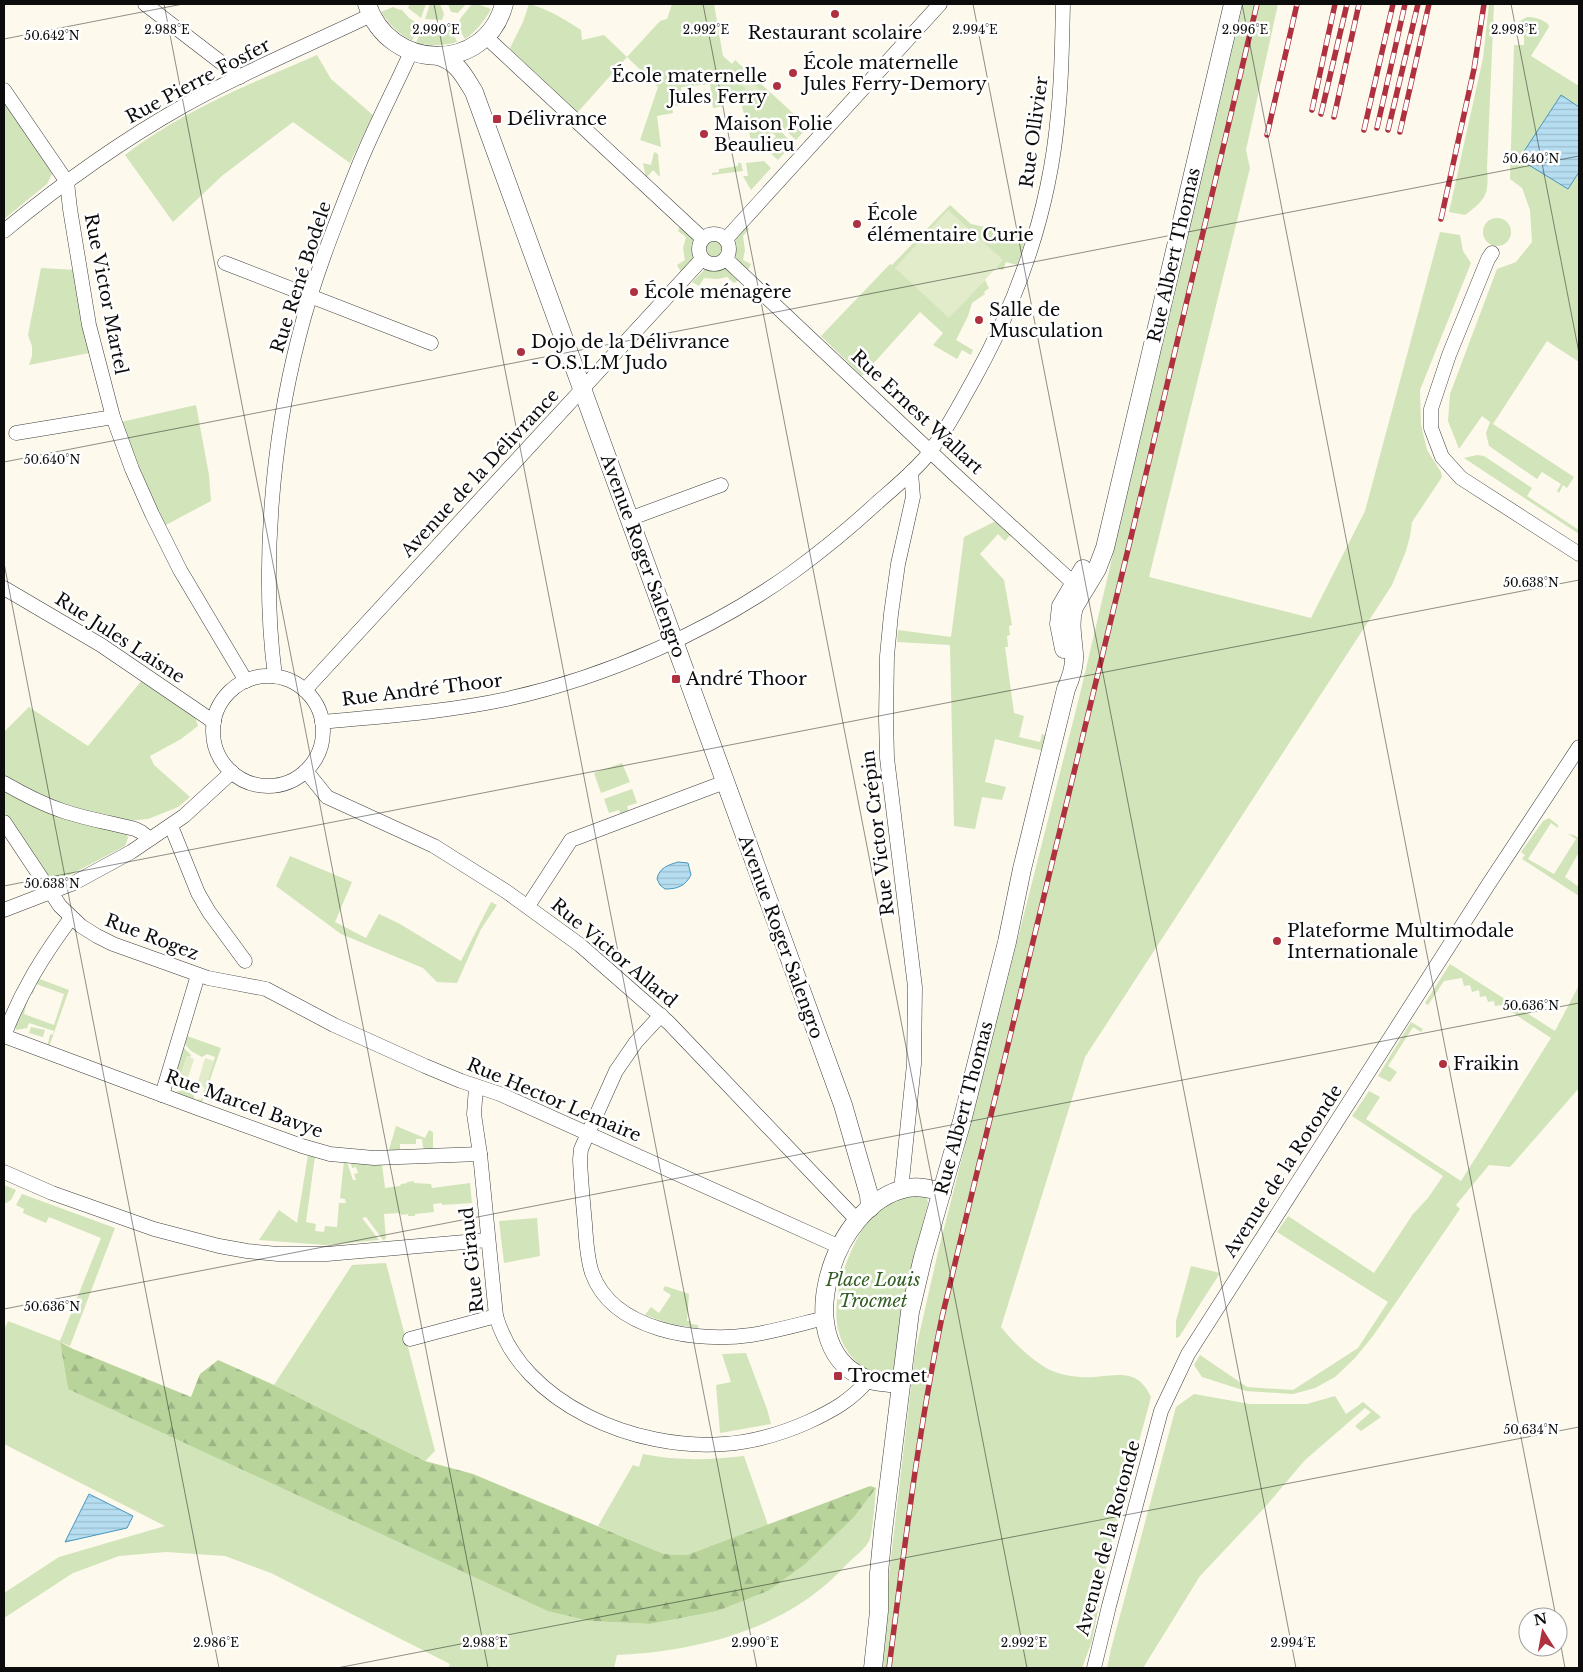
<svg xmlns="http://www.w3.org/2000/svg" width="1583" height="1672" viewBox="0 0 1583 1672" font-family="'Libre Baskerville',serif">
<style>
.grass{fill:#d2e4b9}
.forest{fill:url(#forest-firs)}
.pitch{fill:#e3ecca}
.water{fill:url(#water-rules);stroke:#4397c1}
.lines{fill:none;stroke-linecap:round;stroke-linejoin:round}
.minor-casing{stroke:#3f3f3f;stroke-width:15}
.tertiary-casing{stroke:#3f3f3f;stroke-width:19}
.minor{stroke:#fff;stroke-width:14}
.tertiary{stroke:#fff;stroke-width:18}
.rail-casing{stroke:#af313f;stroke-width:5.5}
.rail{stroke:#fff;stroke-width:4;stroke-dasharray:11;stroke-linecap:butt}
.ticks{fill:none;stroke:#0c0c0c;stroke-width:1;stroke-opacity:0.45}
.poi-dot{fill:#af313f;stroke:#fff;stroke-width:2}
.labels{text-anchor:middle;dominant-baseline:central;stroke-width:5;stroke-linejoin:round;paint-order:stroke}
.poi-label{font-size:18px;fill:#0c0c0c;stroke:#fff;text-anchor:start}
.street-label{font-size:18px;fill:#0c0c0c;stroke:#fff}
.park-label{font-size:18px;font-style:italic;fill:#325d22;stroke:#fff}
.ticks-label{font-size:12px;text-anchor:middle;fill:#0c0c0c;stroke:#fff;stroke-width:5;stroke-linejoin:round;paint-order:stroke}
</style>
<defs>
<pattern id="forest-firs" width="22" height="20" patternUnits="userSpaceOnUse" patternTransform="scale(1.25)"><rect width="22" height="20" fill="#b8d49a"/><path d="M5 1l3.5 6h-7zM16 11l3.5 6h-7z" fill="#9db584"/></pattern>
<pattern id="water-rules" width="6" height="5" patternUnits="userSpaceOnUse" patternTransform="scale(1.25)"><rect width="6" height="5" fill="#b6def0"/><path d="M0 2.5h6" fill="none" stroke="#9bbdcd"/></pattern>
</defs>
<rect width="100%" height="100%" fill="#fdf9ec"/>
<!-- grass -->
<g class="grass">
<path d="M410 4H426L421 18 408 8Z"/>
<path d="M430 4H440L444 14 442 20 425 19Z"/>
<path d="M448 4H466L458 13 451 12Z"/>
<path d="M472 4H477L491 9C484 22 476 31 465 39L458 27 460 19Z"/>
<path d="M529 4C548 9 564 19 581 30L582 40 604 35 627 57 660 21 667 19 672 4H714L723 56 732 64 735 60 808 127 796 140 783 128 780 131 793 143 778 160 765 148 776 136 772 133 766 139 751 140 740 99 724 104V106L713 108 710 84 681 87 682 105 672 106 673 113 657 116 661 147 640 140 658 87 627 57 577 113 509 50 523 22Z"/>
<path d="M1243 4H1278L1246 150 1250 168 1149 577 1311 618 1365 511 1440 232 1460 235 1463 251 1471 263 1420 390 1421 425 1427 450 1441 472 1442 477 1412 522 1410 536 1406 551 1392 585 1085 1057 1001 1327C1014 1343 1031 1360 1050 1370 1063 1376 1081 1378 1095 1377 1120 1375 1138 1369 1151 1397L1109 1553 1092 1641 1082 1668H878L915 1353 938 1252 1079 698Z"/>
<path d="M1489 4H1494L1487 168C1489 195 1486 199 1465 215L1449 212 1483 58Z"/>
<path d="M393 7 397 9 402 10 409 18 419 24 412 41C398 33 390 25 381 12Z"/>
<path d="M1527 17C1536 17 1541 19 1548 24L1549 27 1531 56 1579 86V362L1547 341 1493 424 1574 477 1567 488 1563 485 1559 493 1557 491 1561 484 1542 472 1537 479 1489 446 1486 433 1490 422 1482 416 1459 449 1448 421 1450 394 1497 269 1516 262 1532 242 1530 210 1522 188 1510 179 1514 45H1524V30H1515V24Z"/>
<path d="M423 25 430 27 444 26 446 29 452 30 457 42C443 46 431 46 416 43Z"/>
<path d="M317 55 331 79 373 115 350 163 293 122 223 175 173 222 125 155C182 111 252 83 317 55Z"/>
<path d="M7 100 54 170 47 184 4 219V102Z"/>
<path d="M654 152 658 154 660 177 653 170 646 178 643 163 651 165Z"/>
<path d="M764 161 771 168 751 190 743 176H748L746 163Z"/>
<path d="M738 163H741L743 171 712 175V173L719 172V169L738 166Z"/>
<path d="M950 205 971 224 998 230H1029L1017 265 1006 262 1003 270 996 268 1003 260 949 318 985 280 989 288 984 292 985 294 972 303 968 316 956 340 973 350 971 355 962 350 957 359 933 345 943 333 920 312 862 376 821 336 890 264 892 265Z"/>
<circle cx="1497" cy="232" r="14"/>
<path d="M680 225 694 239V242L693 258 681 272 677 265 685 260 683 248 686 237 678 231Z"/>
<path d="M746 225 749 229 743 236 745 250 743 260 751 264 747 272C729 252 729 246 746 225Z"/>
<circle cx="713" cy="248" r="11"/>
<path d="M722 267 726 268 741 279 734 283 727 277 718 279 704 278 699 286 692 282 704 270Z"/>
<path d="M41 268 76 270 89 353 29 365 32 356V346L28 335Z"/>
<path d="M196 405 209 475 211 501 164 526 121 422Z"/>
<path d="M1477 455 1484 456 1532 488 1527 496 1579 530V534L1464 458Z"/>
<path d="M996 521 1011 534 1005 541 998 534 980 554 1004 580 1012 625 1009 626 1010 635 1007 636 1008 647H1005L1014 713 1024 716 1019 737 1040 742 1042 734 1047 736 1044 751 995 739 985 782 1006 787 1002 800 982 797 975 829 954 826 950 645 897 642 898 630 951 637 964 537Z"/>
<path d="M143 679 195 717 198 726 181 739 150 756 154 765 190 797 178 807 148 819 125 821 54 804 4 776V732L29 707 88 746Z"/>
<path d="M622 763 630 782 601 793 594 773Z"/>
<path d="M632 789 637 803 627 806 629 812 621 815 619 810 609 813 604 799Z"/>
<path d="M4 790 127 834 128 838 125 846 62 879 54 878 46 874 4 811Z"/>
<path d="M1549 818 1558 825V828L1551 823 1528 859 1554 874 1576 839 1568 834 1574 835 1579 838V852L1565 877 1579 887V896L1522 859 1525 855 1521 852 1543 821Z"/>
<path d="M290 856 352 882 335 922 366 938 379 914 400 924 461 961 491 902 497 905 481 929 457 983 437 982 423 968 341 934 276 886Z"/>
<path d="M1450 964 1555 1031 1579 985V1088L1510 1167 1489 1165 1456 1205 1460 1209 1373 1336 1355 1358 1335 1377 1315 1388 1293 1394 1246 1391 1202 1377 1194 1365 1200 1355 1247 1387 1293 1390 1358 1348 1388 1302 1277 1232 1288 1216 1374 1273 1413 1214 1428 1198 1443 1176 1352 1116 1369 1091 1380 1097 1366 1119 1461 1181 1551 1038 1501 1005 1495 1006 1494 1001 1488 1002 1486 996 1480 997 1479 990 1472 992 1470 985 1464 986 1462 978 1444 981 1428 1005 1425 1003Z"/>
<path d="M37 978 69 990 49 1047H47L50 1035 53 1034 54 1031 29 1023 27 1028 16 1030 15 1025 24 1001 27 1002 24 1014 54 1025 64 994 36 984 33 994 28 992Z"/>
<path d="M1411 1022 1423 1029 1421 1032 1413 1027 1388 1066 1397 1072 1390 1082 1378 1076Z"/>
<path d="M31 1027 45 1030 43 1037 29 1033Z"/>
<path d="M184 1035 221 1048 201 1105 199 1104 198 1099 201 1100 215 1057 207 1054 202 1057 191 1051 182 1041Z"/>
<path d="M181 1045 191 1055 190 1057 187 1056 179 1081 188 1085 175 1089V1078L172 1077Z"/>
<path d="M190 1088V1090L193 1091 195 1103 176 1092Z"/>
<path d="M396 1126 425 1138 429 1130 433 1132V1152H427L423 1147 422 1139H416V1144H400V1149L396 1153H388Z"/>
<path d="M308 1155 315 1156 306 1222 316 1224 315 1231 324 1232 325 1226 337 1227 339 1203H346L345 1199 340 1198 344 1161 347 1162 353 1180H356L354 1174 358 1173 356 1167 352 1168 351 1163 382 1165 385 1188 400 1186 401 1184 407 1183V1182L414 1181V1183L431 1184 432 1188 470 1183 472 1203 442 1205V1203L433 1204 434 1212 415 1214V1216H408V1214L401 1215 400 1213 384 1214 386 1239 383 1240 366 1217 362 1218 379 1240 325 1245 259 1240 279 1210 297 1223Z"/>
<path d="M4 1185 16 1190 11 1200 6 1203 4 1202 5 1195 4 1194Z"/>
<path d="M22 1194 115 1228 70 1346 60 1342 68 1389 590 1621 650 1624 718 1611 768 1591 855 1516 876 1488C875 1498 873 1533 869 1541 865 1549 854 1557 848 1563 790 1628 702 1651 617 1655L614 1668H448L450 1664 271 1573 225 1556 166 1552 119 1556 73 1573 4 1618V1593L59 1557 165 1526 4 1444V1330L8 1321 60 1341 101 1238 49 1217 46 1223 23 1213 24 1209 16 1205Z"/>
<path d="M919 1195H924L927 1198 928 1203 907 1286 894 1373C885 1378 878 1376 869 1371 853 1362 842 1347 838 1329 830 1294 853 1233 879 1209 889 1201 906 1197 919 1195Z"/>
<path d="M537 1218 540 1256 504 1263 499 1221Z"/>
<path d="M386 1263 435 1451 425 1461 274 1385 352 1265Z"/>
<path d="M1191 1266 1220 1273 1179 1337 1176 1338V1321Z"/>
<path d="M665 1286 689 1294 687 1321H691V1324L698 1325V1329L667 1323 645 1315 651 1307 659 1313 671 1295 663 1290Z"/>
<path d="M746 1353 767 1409 771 1424 720 1433 716 1385 731 1382 722 1354Z"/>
<path d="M1194 1394 1250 1404H1307L1335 1396 1346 1414 1363 1402 1381 1417 1361 1431 1355 1426 1371 1412 1365 1408 1305 1460 1266 1506 1200 1576 1143 1668H1107L1111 1649 1176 1407Z"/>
<path d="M643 1454C676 1461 710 1460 744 1456L768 1525 687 1555 664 1554 598 1526 633 1465 639 1467Z"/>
</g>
<!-- forest -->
<path class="forest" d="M60 1342 73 1349 191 1397 200 1374 218 1360 274 1385 425 1461 473 1474 664 1554 687 1555 870 1486 876 1488 855 1516 805 1564 768 1591 718 1611 650 1624 590 1621 548 1611 68 1389Z"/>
<!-- pitch -->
<g class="pitch">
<path d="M745 76 765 95 759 101 739 83Z"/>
<path d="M948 210 1003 260 949 318 895 268Z"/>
<path d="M187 1056 194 1059 186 1084 179 1082Z"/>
<path d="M205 1058 214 1061 205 1088 197 1085Z"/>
</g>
<!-- water -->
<g class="water">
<path d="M1561 95 1579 107V172L1568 189 1519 159Z"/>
<path d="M678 862 688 863 691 875C685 886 678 889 665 889L660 885 657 879C659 868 668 865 678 862Z"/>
<path d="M89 1494 133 1516 127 1528 65 1542Z"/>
</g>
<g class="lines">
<!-- minor casing -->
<g class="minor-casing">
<g id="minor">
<path d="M145 4 240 77"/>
<path d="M485 36 702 238"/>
<path d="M4 90 67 182 70 209 89 325 113 417 132 469 152 514 180 570 246 681"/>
<path d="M4 231C61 184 121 141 185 105 245 71 309 45 371 15"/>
<circle cx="714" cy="249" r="15"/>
<path d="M726 239 940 4"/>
<path d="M1492 253 1488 259 1449 355 1431 409V428L1442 457 1461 478 1579 554"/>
<path d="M726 259 951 471 1082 591"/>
<path d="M225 263 431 343"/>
<path d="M16 433 113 417"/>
<path d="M629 519 721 485"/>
<path d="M4 588 101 645 214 722"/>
<path d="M275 676C261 570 272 440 299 336 313 280 335 225 356 172 372 131 393 92 411 52"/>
<circle cx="268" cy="731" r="55"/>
<path d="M305 690 702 259"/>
<path d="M322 722C384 716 446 712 507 699 606 677 711 631 793 572 823 550 851 527 878 502 894 488 911 474 925 458 945 433 959 406 974 379 1019 298 1050 207 1058 114 1062 78 1062 41 1063 4"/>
<path d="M306 771 327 797 434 846 507 892 580 945 669 1023 857 1220"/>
<path d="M4 783C23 794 42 804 63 811 87 819 111 823 135 829L141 832 150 839"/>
<path d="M4 822 60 906 81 926 97 936 113 944 208 978 266 989 334 1025 425 1066 461 1081 500 1094 840 1247"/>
<path d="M171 826 198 893 209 912 245 961"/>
<path d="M528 906 571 840 725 782"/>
<path d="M4 910 74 883 131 852 184 816 232 772"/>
<path d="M661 1015 636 1042 616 1071 581 1149 580 1160C581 1181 583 1203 585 1224 586 1240 587 1258 592 1273 613 1331 698 1343 751 1335 776 1331 800 1324 825 1318"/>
<path d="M4 1036 197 1108 302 1146 330 1154 374 1158 480 1154"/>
<path d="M4 1036C21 991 43 956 71 918"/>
<path d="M476 1087 474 1114 480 1154 496 1316C522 1405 638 1451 724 1444 753 1442 781 1434 808 1422 832 1411 852 1400 869 1379"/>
<path d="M162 1095 198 975"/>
<path d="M4 1172 52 1193 154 1229 219 1246 247 1251 278 1254H327L488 1240"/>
<path d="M901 1190 914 1064 915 987 887 758 886 718 887 656 891 614 898 564 913 497 911 472"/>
<path d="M410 1339 496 1316"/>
<path d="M1094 1668 1109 1606 1161 1411 1188 1354 1488 885 1579 747"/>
</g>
</g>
<!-- tertiary casing -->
<g class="tertiary-casing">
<g id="tertiary">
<path d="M367 4C389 72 486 74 504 4"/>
<path d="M438 56C458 62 464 76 474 92L843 1105 869 1195 870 1208"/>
<path d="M1064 649 1059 624 1061 606 1083 569"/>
<path d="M901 1384C890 1383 880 1383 870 1380 785 1352 831 1202 908 1188 920 1186 930 1189 942 1192"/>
<path d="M873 1668 879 1611V1573L883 1531 910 1312 923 1257 962 1121 1007 942 1022 869 1066 689C1071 678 1075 667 1074 654 1073 638 1069 623 1074 607L1097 569 1105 548 1233 4"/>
</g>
</g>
<!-- minor -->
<use href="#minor" class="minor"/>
<!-- tertiary -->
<use href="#tertiary" class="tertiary"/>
<!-- rail casing -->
<g class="rail-casing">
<g id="rail">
<path d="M1312 110 1335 4"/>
<path d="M1321 114 1347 4"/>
<path d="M1334 117 1359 4"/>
<path d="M1377 128 1405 4"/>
<path d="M1364 130 1393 4"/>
<path d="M1388 130 1418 4"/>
<path d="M1400 132 1429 4"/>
<path d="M1267 135 1297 4"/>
<path d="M1441 219 1474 69 1484 4"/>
<path d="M889 1668C904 1551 918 1433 942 1317L1132 533 1257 4"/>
</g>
</g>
<!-- rail -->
<use href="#rail" class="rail"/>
</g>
<!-- ticks -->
<path class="ticks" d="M164 4 488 1668M434 4 757 1668M703 4 1027 1668M973 4 1296 1668M1242 4 1556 1617M1511 4 1579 353M4 39 183 4M4 462 1579 156M4 563 219 1668M4 886 1579 580M4 1309 1579 1003M1558 1630 1565 1668M337 1668 1579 1427"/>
<!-- markers -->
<g class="poi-dot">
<circle cx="835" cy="14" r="5"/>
<circle cx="793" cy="73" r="5"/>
<circle cx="777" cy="86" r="5"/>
<rect x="492" y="114" width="10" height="10" rx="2.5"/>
<circle cx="704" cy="134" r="5"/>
<circle cx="857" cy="224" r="5"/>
<circle cx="634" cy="292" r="5"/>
<circle cx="979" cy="320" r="5"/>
<circle cx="521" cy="352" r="5"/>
<rect x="671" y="674" width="10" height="10" rx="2.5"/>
<circle cx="1277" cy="941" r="5"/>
<circle cx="1443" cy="1064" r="5"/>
<rect x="833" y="1371" width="10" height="10" rx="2.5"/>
</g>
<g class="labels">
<!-- poi labels -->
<g class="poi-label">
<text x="835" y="33" text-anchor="middle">Restaurant scolaire</text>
<text x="803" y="63">École maternelle<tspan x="803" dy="21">Jules Ferry-Demory</tspan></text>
<text x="767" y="76" text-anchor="end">École maternelle<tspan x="767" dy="21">Jules Ferry</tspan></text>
<text x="507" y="119">Délivrance</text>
<text x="714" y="124">Maison Folie<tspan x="714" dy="21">Beaulieu</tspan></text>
<text x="867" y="214">École<tspan x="867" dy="21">élémentaire Curie</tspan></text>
<text x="644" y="292">École ménagère</text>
<text x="989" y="310">Salle de<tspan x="989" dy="21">Musculation</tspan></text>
<text x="531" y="342">Dojo de la Délivrance<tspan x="531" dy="21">- O.S.L.M Judo</tspan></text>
<text x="686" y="679">André Thoor</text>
<text x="1287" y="931">Plateforme Multimodale<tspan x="1287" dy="21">Internationale</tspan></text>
<text x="1453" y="1064">Fraikin</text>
<text x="848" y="1376">Trocmet</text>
</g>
<!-- street labels -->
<g class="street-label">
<text transform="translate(198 81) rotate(-28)">Rue Pierre Fosfer</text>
<text transform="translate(1034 132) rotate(-82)">Rue Ollivier</text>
<text transform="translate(1174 255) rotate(-77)">Rue Albert Thomas</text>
<text transform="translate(301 277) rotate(-72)">Rue René Bodele</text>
<text transform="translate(106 294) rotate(79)">Rue Victor Martel</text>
<text transform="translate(917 412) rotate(43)">Rue Ernest Wallart</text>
<text transform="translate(480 473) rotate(-47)">Avenue de la Délivrance</text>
<text transform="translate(643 556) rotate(70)">Avenue Roger Salengro</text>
<text transform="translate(120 638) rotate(33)">Rue Jules Laisne</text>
<text transform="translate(422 690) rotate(-7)">Rue André Thoor</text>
<text transform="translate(878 833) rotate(-97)">Rue Victor Crépin</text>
<text transform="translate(152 937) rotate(21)">Rue Rogez</text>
<text transform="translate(781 937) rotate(70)">Avenue Roger Salengro</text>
<text transform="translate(614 953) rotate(40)">Rue Victor Allard</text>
<text transform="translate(554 1100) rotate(23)">Rue Hector Lemaire</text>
<text transform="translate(244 1104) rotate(20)">Rue Marcel Bavye</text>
<text transform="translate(964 1108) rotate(-75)">Rue Albert Thomas</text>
<text transform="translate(1283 1171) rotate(-57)">Avenue de la Rotonde</text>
<text transform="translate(472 1260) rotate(-96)">Rue Giraud</text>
<text transform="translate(1108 1538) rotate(-75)">Avenue de la Rotonde</text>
</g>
<!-- park labels -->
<g class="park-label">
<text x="873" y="1280">Place Louis<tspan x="873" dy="21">Trocmet</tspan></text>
</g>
</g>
<g class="ticks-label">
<text x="1514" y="34">2.998°E</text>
<text x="167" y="34">2.988°E</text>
<text x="436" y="34">2.990°E</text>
<text x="706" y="34">2.992°E</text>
<text x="975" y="34">2.994°E</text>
<text x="1245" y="34">2.996°E</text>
<text x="52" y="40">50.642°N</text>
<text x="1531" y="163">50.640°N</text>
<text x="52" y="464">50.640°N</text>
<text x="1531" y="587">50.638°N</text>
<text x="52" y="888">50.638°N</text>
<text x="1531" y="1010">50.636°N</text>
<text x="52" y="1311">50.636°N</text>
<text x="1531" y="1434">50.634°N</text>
<text x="216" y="1647">2.986°E</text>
<text x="485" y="1647">2.988°E</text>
<text x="755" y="1647">2.990°E</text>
<text x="1024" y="1647">2.992°E</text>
<text x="1293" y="1647">2.994°E</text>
</g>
<!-- border -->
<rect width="1583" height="1672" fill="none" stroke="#0c0c0c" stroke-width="10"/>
<!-- north arrow -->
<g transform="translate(1543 1632) rotate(349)"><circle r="24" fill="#ffffff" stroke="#9e9e9e"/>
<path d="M0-4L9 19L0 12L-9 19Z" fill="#af313f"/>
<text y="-8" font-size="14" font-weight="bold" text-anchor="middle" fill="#0c0c0c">N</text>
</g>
</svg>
